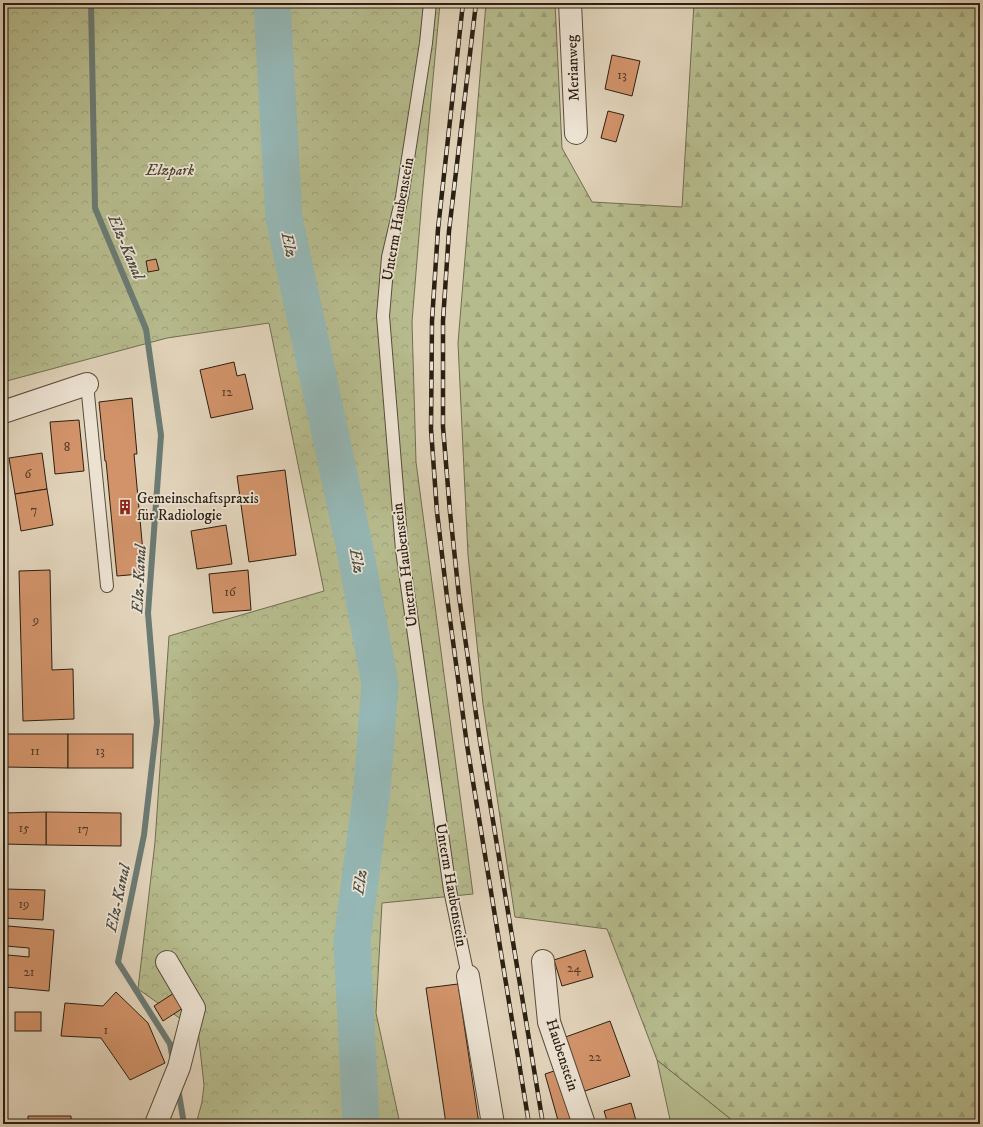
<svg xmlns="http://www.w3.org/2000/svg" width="983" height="1127" viewBox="0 0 983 1127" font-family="'IM FELL DW Pica',serif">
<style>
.grass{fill:#b6bb8d;stroke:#706e50}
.forest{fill:url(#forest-firs);stroke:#706e50}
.park{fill:url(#park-crowns);stroke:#706e50}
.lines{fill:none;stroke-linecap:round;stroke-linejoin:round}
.stream{stroke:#6b7b74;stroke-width:6}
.river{stroke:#95b7b5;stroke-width:37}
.building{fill:#d2936a;stroke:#2b2012}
.service-casing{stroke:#584d3c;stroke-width:14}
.minor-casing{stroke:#584d3c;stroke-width:24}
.service{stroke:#ece2d2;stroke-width:12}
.minor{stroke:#ece2d2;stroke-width:22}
.rail-casing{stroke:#2b2012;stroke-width:4.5}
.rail{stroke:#ece2d2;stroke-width:3;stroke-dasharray:9;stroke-linecap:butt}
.labels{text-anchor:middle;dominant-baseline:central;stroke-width:3.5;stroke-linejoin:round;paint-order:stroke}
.number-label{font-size:13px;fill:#553d28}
.street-label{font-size:15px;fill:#2b2012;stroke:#ece2d2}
.park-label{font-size:15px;font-style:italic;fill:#4e4731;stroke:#ece2d2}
.poi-label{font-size:15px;fill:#2b2012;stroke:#ece2d2;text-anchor:start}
.water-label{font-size:16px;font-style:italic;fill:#4b4d43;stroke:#ece2d2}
</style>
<defs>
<pattern id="forest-firs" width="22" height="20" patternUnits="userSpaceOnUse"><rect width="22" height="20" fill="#b6bb8d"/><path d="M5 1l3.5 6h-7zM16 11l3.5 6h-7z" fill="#9da079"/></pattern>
<pattern id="park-crowns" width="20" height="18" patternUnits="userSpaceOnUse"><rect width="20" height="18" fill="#b6bb8d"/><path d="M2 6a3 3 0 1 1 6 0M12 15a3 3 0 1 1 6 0" fill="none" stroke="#9da079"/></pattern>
</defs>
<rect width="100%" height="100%" fill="#e1d3ba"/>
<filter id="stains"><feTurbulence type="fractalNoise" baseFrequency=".005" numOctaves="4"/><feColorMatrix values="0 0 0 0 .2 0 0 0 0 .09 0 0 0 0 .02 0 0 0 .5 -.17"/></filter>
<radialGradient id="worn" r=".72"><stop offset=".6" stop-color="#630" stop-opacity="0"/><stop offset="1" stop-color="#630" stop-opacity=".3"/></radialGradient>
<!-- grass -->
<path class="grass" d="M657 1060 737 1124H671Z"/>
<!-- forest -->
<path class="forest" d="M486 3H555L562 148 592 202 682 207 694 3H980V1124H737L657 1060 607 929 515 917 483 704 468 555 458 343Z"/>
<!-- park -->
<path class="park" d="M3 3H440L422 198 412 322 416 462 473 894 382 903 376 1013 400 1124H196L202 1102 204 1085 198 1031 138 989 155 842 169 636 324 591 269 323 167 338 3 382Z"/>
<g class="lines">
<!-- stream -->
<g class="stream">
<path d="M91 3 95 208 146 329 161 435 148 613 157 722 144 835 118 962 170 1044 173 1060"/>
<path d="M178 1088 184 1124"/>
</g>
<!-- river -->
<path class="river" d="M272 3 284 218 354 545 380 684 372 789 352 941 361 1124"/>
</g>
<!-- building -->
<g class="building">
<path d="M607 3H625L624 7Z"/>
<path d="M612 55 640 61 632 96 605 89Z"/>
<path d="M608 111 624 115 616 142 601 138Z"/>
<path d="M156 259 159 270 148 272 146 261Z"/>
<path d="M234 362 237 376 245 374 253 409 211 418 200 370Z"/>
<path d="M132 398 137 454H134L143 552 138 553 140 574 117 576 106 461H105L99 402Z"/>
<path d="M79 420 84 471 55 474 50 422Z"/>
<path d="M42 453 47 489 15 494 9 458Z"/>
<path d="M285 470 296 555 249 562 237 476Z"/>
<path d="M3 485H4L6 505 3 506Z"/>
<path d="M47 489 53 525 21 531 15 494Z"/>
<path d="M226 525 232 564 197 569 191 531Z"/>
<path d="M50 570 52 670 73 669 74 719 23 721 19 571Z"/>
<path d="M248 570 251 610 213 613 209 574Z"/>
<path d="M3 734H68V768L3 767Z"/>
<rect x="68" y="734" width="65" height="34"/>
<path d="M46 812 121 813V846L46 845Z"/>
<path d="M46 812V845L3 844V813Z"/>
<path d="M4 889 45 890 43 920 3 918Z"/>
<path d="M8 926 54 930 49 991 5 987 8 955 29 957V948L6 946Z"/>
<path d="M585 950 593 977 562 986 554 960Z"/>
<path d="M458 984 479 1124H446L426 988Z"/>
<path d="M116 992 148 1023 165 1063 130 1080 101 1038 61 1036 65 1003 103 1006Z"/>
<path d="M174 993 183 1008 163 1021 154 1006Z"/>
<rect x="15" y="1012" width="26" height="19"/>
<path d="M610 1021 630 1076 579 1093 560 1039Z"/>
<path d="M557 1070 572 1124H559L545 1074Z"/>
<path d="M631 1103 637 1124H608L604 1111Z"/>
<path d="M28 1116H71V1124H3V1121H28Z"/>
</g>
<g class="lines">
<!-- service casing -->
<g class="service-casing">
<g id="service">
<path d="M430 3 426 43 402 197 388 257 383 316 402 550 450 890 468 976"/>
<path d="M87 384 107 586"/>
</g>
</g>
<!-- minor casing -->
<g class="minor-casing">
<g id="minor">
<path d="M570 3 576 133"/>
<path d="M3 412 87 384"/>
<path d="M543 961 549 1022 584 1124"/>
<path d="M468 976 493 1124"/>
<path d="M156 1124 179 1067 194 1008 167 962"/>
</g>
</g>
<!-- service -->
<use href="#service" class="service"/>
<!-- minor -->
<use href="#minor" class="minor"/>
<!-- rail casing -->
<g class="rail-casing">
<g id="rail">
<path d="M463 3 438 229 432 321 431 429 437 512 447 597 467 745 529 1124"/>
<path d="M476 3 449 231 443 321V427L450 512 459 596 480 742 543 1124"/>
</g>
</g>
<!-- rail -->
<use href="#rail" class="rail"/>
</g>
<!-- icons -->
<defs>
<g id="building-bare" transform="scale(1.2)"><path d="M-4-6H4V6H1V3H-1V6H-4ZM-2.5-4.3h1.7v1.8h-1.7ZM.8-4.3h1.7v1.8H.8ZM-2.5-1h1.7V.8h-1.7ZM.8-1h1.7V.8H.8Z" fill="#8f2418" stroke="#ece2d2" stroke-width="2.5" paint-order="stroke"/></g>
</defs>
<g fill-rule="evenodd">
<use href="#building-bare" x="125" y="507"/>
</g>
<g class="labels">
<!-- number labels -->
<g class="number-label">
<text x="622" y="75">13</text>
<text x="227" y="392">12</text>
<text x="67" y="447">8</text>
<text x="28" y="474">6</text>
<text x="34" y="510">7</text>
<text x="230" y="592">16</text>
<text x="36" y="620">9</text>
<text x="35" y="751">11</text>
<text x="100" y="751">13</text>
<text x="24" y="828">15</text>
<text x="83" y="829">17</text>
<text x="24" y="904">19</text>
<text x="574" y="968">24</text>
<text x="29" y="972">21</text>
<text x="106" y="1030">1</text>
<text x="595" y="1057">22</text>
</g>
<!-- street labels -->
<g class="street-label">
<text transform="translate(573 68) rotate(-92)">Merianweg</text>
<text transform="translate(398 219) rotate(-80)">Unterm Haubenstein</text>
<text transform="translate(405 565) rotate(-97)">Unterm Haubenstein</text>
<text transform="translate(451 885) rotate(80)">Unterm Haubenstein</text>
<text transform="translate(562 1055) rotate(72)">Haubenstein</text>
</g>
<!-- park labels -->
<g class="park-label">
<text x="170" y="170">Elzpark</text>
</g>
<!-- poi labels -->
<g class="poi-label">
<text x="137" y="498">Gemeinschaftspraxis<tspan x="137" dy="17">für Radiologie</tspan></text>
</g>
<!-- water labels -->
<g class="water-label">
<text transform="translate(289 245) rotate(78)">Elz</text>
<text transform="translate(126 247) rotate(67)">Elz-Kanal</text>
<text transform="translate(357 561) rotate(79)">Elz</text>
<text transform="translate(139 579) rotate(-87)">Elz-Kanal</text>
<text transform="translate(360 882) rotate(-82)">Elz</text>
<text transform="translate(118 898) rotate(-78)">Elz-Kanal</text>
</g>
</g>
<!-- margin -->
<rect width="983" height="1127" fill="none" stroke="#e1d3ba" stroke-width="16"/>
<rect x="4" y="4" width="975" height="1119" fill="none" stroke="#2b2012" stroke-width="2"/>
<rect x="8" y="8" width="967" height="1111" fill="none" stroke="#2b2012"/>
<rect width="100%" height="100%" filter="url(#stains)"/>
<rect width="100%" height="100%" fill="url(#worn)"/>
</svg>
